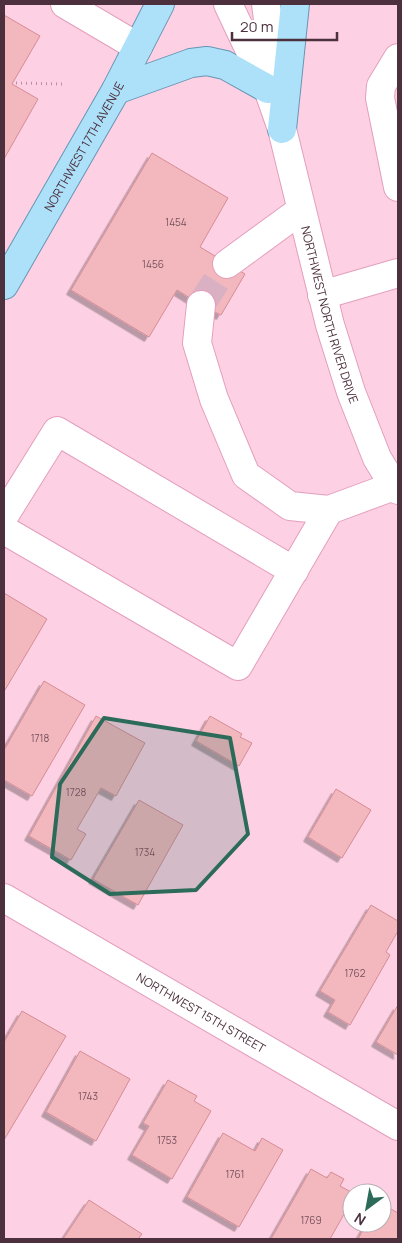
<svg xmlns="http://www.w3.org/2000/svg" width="402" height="1243" viewBox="0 0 402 1243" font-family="Manrope,sans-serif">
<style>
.building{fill:#f3b7be;stroke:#d58c95;filter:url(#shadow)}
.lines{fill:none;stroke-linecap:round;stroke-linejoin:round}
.minor-tunnel{stroke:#dab1c2;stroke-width:28;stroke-dasharray:28 14;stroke-linecap:butt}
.minor-casing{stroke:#e49ebd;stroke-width:30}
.major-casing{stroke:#6795b5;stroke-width:30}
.path{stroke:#b791a1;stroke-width:3;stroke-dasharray:1 4;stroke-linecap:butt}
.minor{stroke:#fff;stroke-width:28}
.major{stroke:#ade0f9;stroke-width:28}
.marked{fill:#2c6b59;fill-opacity:0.2;stroke:#2c6b59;stroke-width:4;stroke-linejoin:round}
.labels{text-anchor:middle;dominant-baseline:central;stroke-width:4;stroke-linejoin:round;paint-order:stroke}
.number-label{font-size:10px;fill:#76525d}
.street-label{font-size:12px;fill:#4c303d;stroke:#fff}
</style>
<defs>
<filter id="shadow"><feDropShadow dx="-4.5" dy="4.5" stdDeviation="0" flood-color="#0004"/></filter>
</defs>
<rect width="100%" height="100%" fill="#fdd1e3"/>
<!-- building -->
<g class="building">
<path d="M4 15 40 36 12 84 38 99 4 159Z"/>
<path d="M152 153 228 198 200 247 245 274 221 315 201 305 177 290 149 337 71 290Z"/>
<path d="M4 593 47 619 5 690 4 689Z"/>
<path d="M44 681 85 705 32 796 4 780V750Z"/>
<path d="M96 716 145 743 116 796 101 788 77 829 86 834 71 860 29 836Z"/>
<path d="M210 716 242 734 240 737 252 743 239 766 196 741Z"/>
<path d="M336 789 371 810 342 858 308 837Z"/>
<path d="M139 800 183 825 138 905 93 879Z"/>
<path d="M371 905 398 921V931L386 952 390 955 350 1025 328 1012 335 1000 320 991Z"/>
<path d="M398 1005V1055L376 1042Z"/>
<path d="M22 1011 66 1036 4 1140V1042Z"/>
<path d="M80 1051 130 1079 96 1141 46 1112Z"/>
<path d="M168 1080 197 1096 194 1101 211 1111 172 1179 132 1155 149 1126 143 1123Z"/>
<path d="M223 1133 255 1151 262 1138 283 1150 239 1227 187 1197Z"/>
<path d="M311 1169 327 1178 331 1172 344 1179 340 1186 353 1193 352 1200 330 1239H271Z"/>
<path d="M89 1200 142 1234 138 1239H63Z"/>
<path d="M382 1204 398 1213V1239H358L367 1223H382Z"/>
</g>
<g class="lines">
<!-- minor-tunnel -->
<path class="minor-tunnel" d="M201 305 227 264"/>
<!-- minor casing -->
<g class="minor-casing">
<g id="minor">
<path d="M65 4 138 47"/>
<path id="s1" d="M228 4 268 89 282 129 330 325 351 392 377 458 394 486 398 490"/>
<path d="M266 4 277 88"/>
<path d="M398 58 381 86 380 98 398 187"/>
<path d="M227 264 301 210"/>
<path d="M322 295 398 273"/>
<path d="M201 305 197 343 214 399 246 475 290 506 329 510 394 486"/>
<path d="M4 516 57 431 294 571"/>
<path d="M4 530 238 666 329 510"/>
<path id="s2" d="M4 898 398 1126"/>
</g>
</g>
<!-- major casing -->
<g class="major-casing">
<g id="major">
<path d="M116 90 191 63 207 61 225 65 268 89"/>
<path d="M282 129 295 4"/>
<path id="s3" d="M4 285 116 90 160 4"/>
</g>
</g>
<!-- path -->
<path class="path" d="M16 83 62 84"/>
<!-- minor -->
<use href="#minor" class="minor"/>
<!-- major -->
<use href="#major" class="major"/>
</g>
<!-- marked area -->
<path class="marked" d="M104 718 230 738 248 834 196 890 110 894 52 857 60 784Z"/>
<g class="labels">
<!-- number labels -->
<g class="number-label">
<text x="176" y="222">1454</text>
<text x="153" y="264">1456</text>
<text x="40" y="738">1718</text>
<text x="76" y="792">1728</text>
<text x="145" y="852">1734</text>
<text x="355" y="973">1762</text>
<text x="88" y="1096">1743</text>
<text x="167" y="1140">1753</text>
<text x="235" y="1174">1761</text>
<text x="311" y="1220">1769</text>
</g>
<!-- street labels -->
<g class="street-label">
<text stroke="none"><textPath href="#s3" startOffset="160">NORTHWEST 17TH AVENUE</textPath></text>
<text stroke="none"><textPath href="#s1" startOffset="328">NORTHWEST NORTH RIVER DRIVE</textPath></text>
<text stroke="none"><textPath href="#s2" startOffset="228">NORTHWEST 15TH STREET</textPath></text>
</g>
</g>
<!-- border -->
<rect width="402" height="1243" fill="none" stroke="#4c303d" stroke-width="10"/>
<!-- north arrow -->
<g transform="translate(367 1208) rotate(212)"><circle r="24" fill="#ffffff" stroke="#b7acb1"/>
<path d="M0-4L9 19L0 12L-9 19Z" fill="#2c6b59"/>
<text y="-8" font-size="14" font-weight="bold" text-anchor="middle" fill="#4c303d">N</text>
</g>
<!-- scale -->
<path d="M232 32v8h105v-8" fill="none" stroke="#4c303d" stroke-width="2.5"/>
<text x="240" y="32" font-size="15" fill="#4c303d" stroke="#ffffff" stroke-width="4" paint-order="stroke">20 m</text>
</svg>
